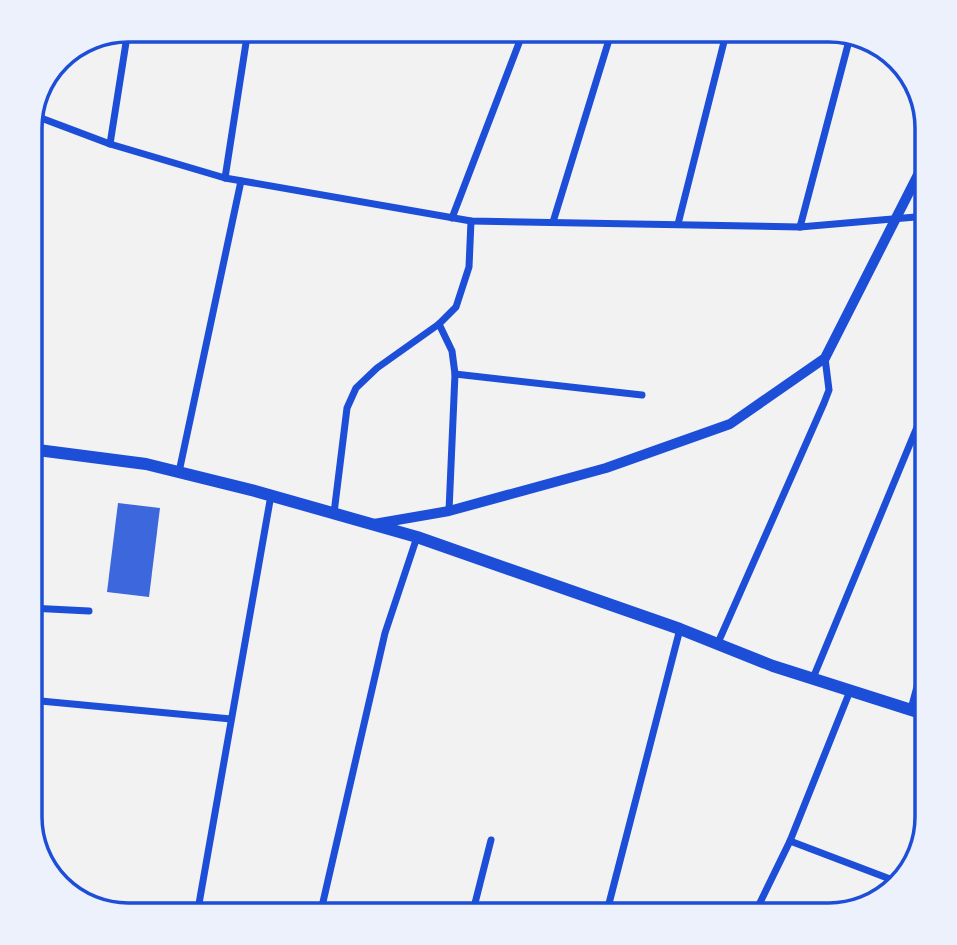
<svg xmlns="http://www.w3.org/2000/svg" width="957" height="945" viewBox="0 0 957 945" font-family="Lora,serif">
<style>
.building{fill:#3d67dc}
.lines{fill:none;stroke-linecap:round;stroke-linejoin:round}
.minor{stroke:#1d4ed8;stroke-width:7}
.tertiary{stroke:#1d4ed8;stroke-width:10}
.secondary{stroke:#1d4ed8;stroke-width:12}
.rim{fill:none;stroke:#1d4ed8;stroke-width:3.5}
</style>
<rect width="100%" height="100%" fill="#f2f2f2"/>
<!-- building -->
<path class="building" d="M118 503 160 508 149 597 107 592Z"/>
<g class="lines">
<!-- minor -->
<g class="minor">
<path d="M744 30 775 36 783 33 785 30"/>
<path d="M33 115 110 144 225 178 471 221 800 227 927 216"/>
<path d="M110 144 128 30"/>
<path d="M225 178 248 30"/>
<path d="M452 218 524 30"/>
<path d="M553 222 612 30"/>
<path d="M678 224 727 30"/>
<path d="M800 227 850 37"/>
<path d="M439 324 452 351 455 374 449 511"/>
<path d="M455 374 642 395"/>
<path d="M179 472 241 181"/>
<path d="M334 513 347 408 356 388 377 368 439 324 456 307 469 267 471 221"/>
<path d="M30 608 89 611"/>
<path d="M717 645 824 403 829 390 825 358"/>
<path d="M813 678 927 403"/>
<path d="M30 700 231 719"/>
<path d="M911 709 927 650"/>
<path d="M790 841 898 882"/>
<path d="M197 915 271 495"/>
<path d="M320 915 385 633 417 537"/>
<path d="M472 915 491 840"/>
<path d="M606 915 680 629"/>
<path d="M754 915 790 841 850 691"/>
</g>
<!-- tertiary -->
<path class="tertiary" d="M374 524 449 511 606 468 730 424 825 358 927 157"/>
<!-- secondary -->
<path class="secondary" d="M30 449 146 464 255 491 417 537 680 629 773 666 927 715"/>
</g>
<!-- crop -->
<path d="M0 0H957V945H0ZM128 42H829A86 86 0 0 1 915 128V817A86 86 0 0 1 829 903H128A86 86 0 0 1 42 817V128A86 86 0 0 1 128 42Z" fill="#edf1fc" fill-rule="evenodd"/>
<path class="rim" d="M128 42H829A86 86 0 0 1 915 128V817A86 86 0 0 1 829 903H128A86 86 0 0 1 42 817V128A86 86 0 0 1 128 42Z"/>
</svg>
